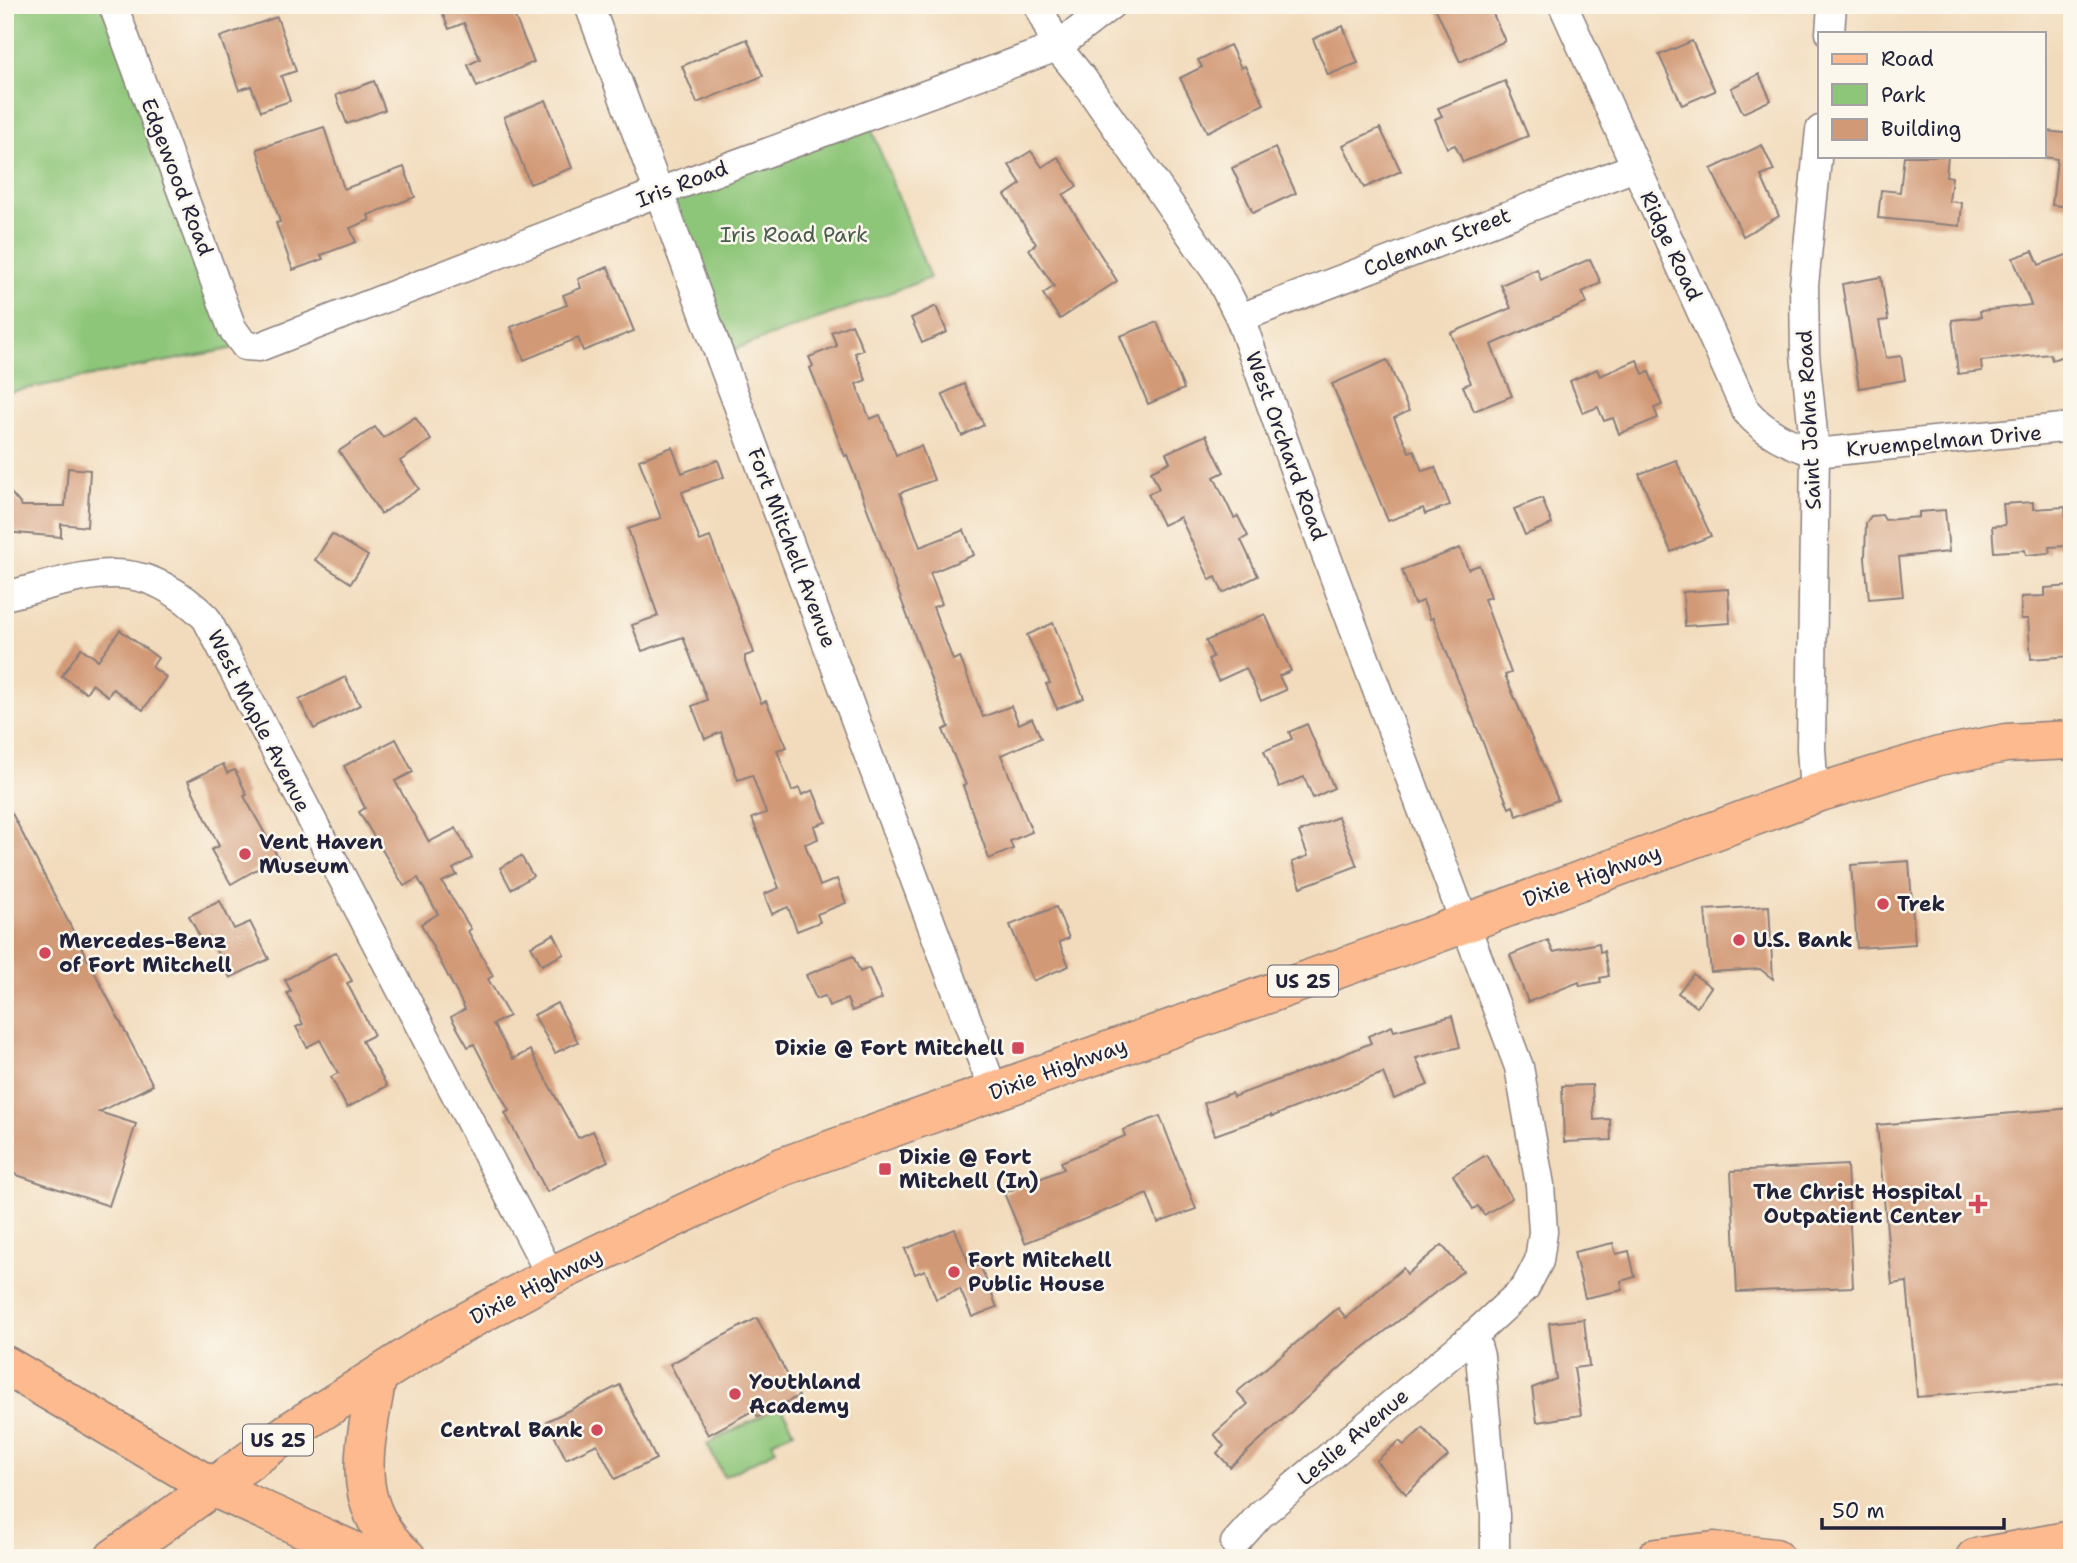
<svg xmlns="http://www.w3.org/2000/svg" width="2077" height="1563" viewBox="0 0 2077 1563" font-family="'Shantell Sans',sans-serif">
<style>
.green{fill:#8ec679;stroke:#58745a;stroke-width:2}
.building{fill:#d29976}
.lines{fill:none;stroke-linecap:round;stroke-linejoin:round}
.minor-casing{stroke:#8a7e7c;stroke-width:31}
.primary-casing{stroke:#8a7e7c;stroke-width:41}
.motorway-casing{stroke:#8a7e7c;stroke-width:41}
.minor{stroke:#fff;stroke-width:28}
.primary{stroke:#fcba8e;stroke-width:38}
.motorway{stroke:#fcba8e;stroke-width:38}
.poi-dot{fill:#d1495b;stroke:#fbf7ec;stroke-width:2.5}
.labels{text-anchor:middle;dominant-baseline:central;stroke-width:5;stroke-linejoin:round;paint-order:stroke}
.shield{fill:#fbf7ec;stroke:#636270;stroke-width:2}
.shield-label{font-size:19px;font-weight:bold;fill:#22223b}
.street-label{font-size:21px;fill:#22223b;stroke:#fbf7ec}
.park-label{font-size:21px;fill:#485b51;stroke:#fbf7ec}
.poi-label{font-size:21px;font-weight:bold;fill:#22223b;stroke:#fbf7ec;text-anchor:start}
</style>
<rect width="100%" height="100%" fill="#fbf7ec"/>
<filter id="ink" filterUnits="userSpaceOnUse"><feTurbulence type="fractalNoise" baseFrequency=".0143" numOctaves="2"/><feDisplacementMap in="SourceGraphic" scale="14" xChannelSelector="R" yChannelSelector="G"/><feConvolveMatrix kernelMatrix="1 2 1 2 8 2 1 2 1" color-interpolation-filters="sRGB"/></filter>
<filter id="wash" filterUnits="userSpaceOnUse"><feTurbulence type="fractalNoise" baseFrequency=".00686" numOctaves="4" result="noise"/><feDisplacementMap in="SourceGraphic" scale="28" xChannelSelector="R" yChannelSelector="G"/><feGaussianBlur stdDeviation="1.57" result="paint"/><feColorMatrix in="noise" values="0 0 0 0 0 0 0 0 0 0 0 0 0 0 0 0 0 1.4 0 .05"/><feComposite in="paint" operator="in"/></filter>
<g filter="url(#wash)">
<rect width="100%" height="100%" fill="#f2dbbc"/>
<!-- green -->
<g class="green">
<path d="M5 5H113L245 346 5 393Z"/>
<path d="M866 115 930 278 719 355 659 192Z"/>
<path d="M781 1406 794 1431 772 1442 776 1450 724 1477 707 1444Z"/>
</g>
<g id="blocks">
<!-- building -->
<g class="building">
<path d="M452 5H510L534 62 477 87 468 65 480 59 464 23 449 29 441 10Z"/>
<path d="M1434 5H1489L1505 41 1460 62Z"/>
<path d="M277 17 296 71 281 76 290 101 261 111 251 86 239 90 220 37Z"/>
<path d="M1343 26 1358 63 1328 75 1313 39Z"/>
<path d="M747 39 763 76 697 103 682 66Z"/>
<path d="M1692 41 1715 91 1682 105 1659 55Z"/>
<path d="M1230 45 1241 68 1245 66 1264 104 1207 132 1180 78 1202 67 1198 60Z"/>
<path d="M1759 74 1771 100 1743 113 1731 88Z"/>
<path d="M374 81 385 110 347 124 336 95Z"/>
<path d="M1505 81 1528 136 1463 162 1455 145 1447 148 1435 119 1442 116 1438 108Z"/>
<path d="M546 100 572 168 530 184 504 117Z"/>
<path d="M324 127 344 189 404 167 415 197 368 215 370 220 350 228 356 242 321 255 323 259 293 270 276 223 280 222 257 149Z"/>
<path d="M1380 128 1401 171 1364 188 1343 145Z"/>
<path d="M2046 131 2072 134V207L2052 205 2057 159 2043 157Z"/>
<path d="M1762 145 1774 171 1761 176 1779 216 1743 236 1711 169Z"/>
<path d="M1275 148 1296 193 1253 213 1232 168Z"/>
<path d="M1031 151 1042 167 1058 157 1077 186 1063 195 1117 281 1060 319 1043 294 1054 286 1029 249 1036 244 1005 195 1021 184 1009 165Z"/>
<path d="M1904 156H1948L1946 176 1952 177 1949 201 1962 203 1960 226 1878 218 1881 190 1900 192Z"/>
<path d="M2033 251 2039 265 2072 253V353L2052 360 2050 354 1981 361 1982 371 1958 374 1952 320 1981 317 1980 311 2031 305 2013 258Z"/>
<path d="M1590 259 1601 283 1582 292 1587 303 1491 345 1512 396 1474 411 1463 386 1471 383 1451 333 1511 308 1501 285 1537 269 1541 280Z"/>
<path d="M608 267 634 331 583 351 578 338 524 360 511 327 567 305 563 295 581 288 578 279Z"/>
<path d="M1881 277 1888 320 1879 321 1886 358 1901 356 1905 380 1859 388 1842 284Z"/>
<path d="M936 306 947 332 922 343 911 318Z"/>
<path d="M1157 322 1184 389 1148 404 1120 336Z"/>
<path d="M852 324 863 350 855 353 866 380 856 384 870 419 880 415 896 455 921 446 934 480 900 493 920 547 964 530 974 555 930 573 942 604 933 607 953 660 960 657 983 717 1011 706 1019 724 1032 718 1041 738 1001 755 1032 832 1010 841 1013 849 989 859 963 786 966 785 943 730 949 727 847 455 845 456 810 368 813 366 809 357 837 346 831 332Z"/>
<path d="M1387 360 1409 411 1394 418 1409 452 1414 450 1422 471 1435 467 1450 505 1425 514 1423 508 1388 521 1332 384Z"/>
<path d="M1637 360 1643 374 1649 372 1662 405 1654 408 1658 418 1619 434 1613 418 1604 421 1598 407 1583 413 1570 381 1597 369 1600 376Z"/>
<path d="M964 384 984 425 962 436 942 394Z"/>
<path d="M415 417 431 440 400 461 419 489 381 514 339 451 375 427 383 438Z"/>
<path d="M1206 435 1224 472 1214 477 1234 518 1238 516 1248 536 1241 540 1258 576 1223 593 1216 577 1210 580 1180 517 1163 525 1148 494 1159 489 1151 471 1170 462 1166 453Z"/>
<path d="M672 447 682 473 718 460 724 477 682 492 700 541 710 537 742 620 754 653 745 656V662L761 703 766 701 787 747 777 750 792 791 799 788 802 795 813 790 826 822 814 826 818 839 805 844 820 886 837 879 846 903 817 914 820 922 797 931 788 907 772 914 764 894 779 888 752 818 766 813 752 775 738 780 721 732 705 739 692 706 707 700 683 637 642 651 632 625 658 616 628 529 661 518 639 460Z"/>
<path d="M1676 460 1711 536 1671 552 1639 474Z"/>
<path d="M68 468 90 470 87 527 61 524V537L5 532V486L22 506H65Z"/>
<path d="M1542 498 1552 524 1525 535 1514 509Z"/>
<path d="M2033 502V509L2065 507 2068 546 2049 547 2050 553 2026 555 2025 550 1994 552 1992 526 2005 525 2003 504Z"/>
<path d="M1945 510 1949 552 1899 557 1903 596 1869 599 1865 558 1866 523 1871 516 1882 515 1885 520 1919 517V512Z"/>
<path d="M332 534 368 556 351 583 315 560Z"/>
<path d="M1460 548 1468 569 1479 565 1491 597 1484 599 1511 673 1505 675 1558 800 1517 816 1513 806 1509 808 1433 618 1430 619 1423 601 1414 604 1402 570Z"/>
<path d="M2072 586V656L2031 659 2028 619H2021V597L2045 596V588Z"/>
<path d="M1728 589 1730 623 1685 626 1683 592Z"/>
<path d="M1265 614 1291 671 1279 676 1286 690 1261 701 1246 668 1218 681 1208 659 1213 657 1206 641Z"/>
<path d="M1053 623 1084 698 1057 709 1046 684 1050 683 1027 635Z"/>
<path d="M120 630 158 658 152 667 166 677 143 710 113 689 108 696 92 684 86 693 62 676 81 648 98 660Z"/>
<path d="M345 677 360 705 314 729 299 700Z"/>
<path d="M1307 724 1334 788 1313 798 1304 777 1279 787 1264 751 1292 739 1289 732Z"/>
<path d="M396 739 413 772 395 781 429 842 456 828 472 858 453 869 457 875 442 882 471 929 468 931 493 976 488 979 509 1016 493 1024 513 1059 530 1050 578 1138 593 1131 608 1161 547 1192 505 1113 509 1111 474 1044 468 1047 451 1017 465 1009 421 924 438 914 418 878 404 886 359 812 365 808 344 766Z"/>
<path d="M223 764 227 773 235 770 247 795 244 796 278 857 231 884 211 850 219 846 188 781Z"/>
<path d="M5 800 153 1085 99 1112 136 1124 109 1206 5 1171Z"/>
<path d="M1338 817 1357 866 1301 887 1292 862 1308 856 1299 832Z"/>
<path d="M521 856 533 876 511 889 500 868Z"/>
<path d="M1909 861 1915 944 1857 948 1851 865Z"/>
<path d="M220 901 234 929 250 922 269 959 230 978 209 937 202 941 189 916Z"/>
<path d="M1769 906 1773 979 1760 969 1711 972 1705 910Z"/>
<path d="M1056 907 1069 938 1059 942 1069 966 1033 981 1010 925Z"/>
<path d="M554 934 564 954 542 965 531 946Z"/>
<path d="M1548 940 1553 952 1599 943 1600 952 1604 951 1609 976 1600 978 1601 982 1580 986 1579 982 1528 1002 1510 955Z"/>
<path d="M336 952 352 981 347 983 374 1035 362 1041 387 1086 347 1108 331 1077 338 1073 320 1040 307 1047 296 1027 303 1024 287 993 291 991 285 980Z"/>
<path d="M853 956 860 972 869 968 882 999 852 1011 847 999 829 1006 825 996 816 999 806 975Z"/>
<path d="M1693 974 1711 987 1697 1007 1678 993Z"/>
<path d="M557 1003 578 1042 555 1053 534 1015Z"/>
<path d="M1452 1016 1460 1047 1416 1058 1428 1085 1394 1099 1383 1073 1271 1117V1115L1215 1135 1204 1103 1232 1093 1233 1097 1318 1065 1371 1043 1368 1036 1392 1026 1394 1031Z"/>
<path d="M1592 1085 1594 1120 1610 1119 1611 1140 1564 1142 1562 1086Z"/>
<path d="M2072 1108V1384L1917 1397 1907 1282 1892 1284 1877 1125Z"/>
<path d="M1160 1116 1196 1209 1158 1223 1147 1194 1025 1243 1004 1193 1064 1169 1061 1162 1125 1136 1123 1130Z"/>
<path d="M1486 1155 1512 1198 1484 1215 1478 1206 1473 1209 1453 1175Z"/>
<path d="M1847 1165 1853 1287 1737 1292 1731 1171Z"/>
<path d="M955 1229 971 1269 980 1265 997 1307 972 1317 960 1289 936 1299 925 1270 915 1274 905 1249Z"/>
<path d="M1613 1243 1616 1254 1629 1251 1635 1277 1621 1281 1623 1290 1585 1298 1574 1252Z"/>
<path d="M1442 1245 1463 1271 1353 1356 1230 1467 1217 1453 1224 1446 1214 1434 1248 1404 1237 1392 1338 1308 1346 1318 1403 1268 1407 1274Z"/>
<path d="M757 1318 799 1396 758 1417 754 1410 708 1435 670 1364Z"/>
<path d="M1584 1319 1589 1366 1574 1368 1581 1415 1537 1422 1532 1388 1556 1379 1549 1323Z"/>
<path d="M620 1385 656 1459 615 1479 597 1444 566 1459 547 1421Z"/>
<path d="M1423 1428 1448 1456 1406 1494 1376 1461 1399 1441 1404 1445Z"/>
</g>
</g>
</g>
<g filter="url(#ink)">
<use href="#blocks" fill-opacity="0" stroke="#8a7e7c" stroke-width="2"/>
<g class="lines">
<!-- minor casing -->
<g class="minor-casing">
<g id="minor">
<path d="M113 5 232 328 245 346 259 347 659 192 1057 47 1111 5"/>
<path d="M589 5 994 1092"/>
<path d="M1038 5 1057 47 1083 79 1217 273 1240 318 1302 491 1519 1067 1540 1185 1543 1232 1539 1261 1525 1288 1474 1335 1260 1515 1235 1543"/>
<path d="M1563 5 1746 411C1766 434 1786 442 1815 453L2072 427"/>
<path d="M1830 33 1832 5"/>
<path d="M1240 318 1635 167"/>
<path d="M5 596C88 576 137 550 206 618L551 1276"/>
<path d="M1814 794 1811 748 1815 453 1805 354 1804 285 1820 130"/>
<path d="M1474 1335 1480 1356 1495 1515V1558"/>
</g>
</g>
<!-- primary casing -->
<g class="primary-casing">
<path id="primary" d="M114 1558 292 1430 445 1333 551 1276 782 1167 1436 934 1814 794 1939 756 2006 743 2072 740"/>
</g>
<!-- motorway casing -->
<g class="motorway-casing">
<g id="motorway">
<path d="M5 1365 212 1487 369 1558"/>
<path d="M377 1377C365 1448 346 1504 407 1558"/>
<path d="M1656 1558 1714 1551 1775 1558"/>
<path d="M1975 1558 2072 1540"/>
</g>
</g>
<!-- minor -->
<use href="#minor" class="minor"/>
<!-- primary -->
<use href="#primary" class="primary"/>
<!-- motorway -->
<use href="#motorway" class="motorway"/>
</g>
</g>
<!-- markers -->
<g class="poi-dot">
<circle cx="245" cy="854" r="7"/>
<circle cx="1883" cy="904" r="7"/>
<circle cx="1739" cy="940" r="7"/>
<circle cx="45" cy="953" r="7"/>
<rect x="1011" y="1041" width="14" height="14" rx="3.5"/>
<rect x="878" y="1162" width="14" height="14" rx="3.5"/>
<path d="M1974.5 1193.5h7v7h7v7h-7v7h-7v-7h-7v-7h7z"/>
<circle cx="954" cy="1272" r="7"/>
<circle cx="735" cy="1394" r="7"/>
<circle cx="597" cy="1430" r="7"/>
</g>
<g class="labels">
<!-- shield labels -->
<g class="shield">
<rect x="1268" y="965.5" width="70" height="31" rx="5"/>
<rect x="243" y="1424.5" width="70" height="31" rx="5"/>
</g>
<g class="shield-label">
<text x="1303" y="981">US 25</text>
<text x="278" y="1440">US 25</text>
</g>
<!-- street labels -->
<g class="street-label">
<text transform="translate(177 177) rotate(69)">Edgewood Road</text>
<text transform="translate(682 184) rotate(-21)">Iris Road</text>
<text transform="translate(1437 242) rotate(-21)">Coleman Street</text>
<text transform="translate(1671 246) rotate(65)">Ridge Road</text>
<text transform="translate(1809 420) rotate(-93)">Saint Johns Road</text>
<text transform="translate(1944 441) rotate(-5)">Kruempelman Drive</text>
<text transform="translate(1286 446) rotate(70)">West Orchard Road</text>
<text transform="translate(792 548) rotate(69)">Fort Mitchell Avenue</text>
<text transform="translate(259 721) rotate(63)">West Maple Avenue</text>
<text transform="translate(1592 876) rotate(-20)">Dixie Highway</text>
<text transform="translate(1058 1069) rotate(-20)">Dixie Highway</text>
<text transform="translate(536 1286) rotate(-27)">Dixie Highway</text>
<text transform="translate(1353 1437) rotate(-40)">Leslie Avenue</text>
</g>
<!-- park labels -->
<g class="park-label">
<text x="794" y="235">Iris Road Park</text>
</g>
<!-- poi labels -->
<g class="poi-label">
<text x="259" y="842">Vent Haven<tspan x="259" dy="24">Museum</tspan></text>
<text x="1897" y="904">Trek</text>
<text x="1753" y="940">U.S. Bank</text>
<text x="59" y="941">Mercedes-Benz<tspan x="59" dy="24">of Fort Mitchell</tspan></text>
<text x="1004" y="1048" text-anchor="end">Dixie @ Fort Mitchell</text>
<text x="899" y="1157">Dixie @ Fort<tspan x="899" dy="24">Mitchell (In)</tspan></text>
<text x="1962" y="1192" text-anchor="end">The Christ Hospital<tspan x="1962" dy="24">Outpatient Center</tspan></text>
<text x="968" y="1260">Fort Mitchell<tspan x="968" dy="24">Public House</tspan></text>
<text x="749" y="1382">Youthland<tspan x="749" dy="24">Academy</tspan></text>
<text x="583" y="1430" text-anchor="end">Central Bank</text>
</g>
</g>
<!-- margin -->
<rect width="2077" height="1563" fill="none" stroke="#fbf7ec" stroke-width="28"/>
<!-- legend -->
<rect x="1818" y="32" width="228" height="126" fill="#fbf7ec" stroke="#a4a2a5" stroke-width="2"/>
<rect x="1832" y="54" width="35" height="10" fill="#fcba8e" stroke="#a4a2a5" stroke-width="2"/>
<text x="1881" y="66" font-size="21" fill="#22223b">Road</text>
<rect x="1832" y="84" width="35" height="21" fill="#8ec679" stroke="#a4a2a5" stroke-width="2"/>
<text x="1881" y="102" font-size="21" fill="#22223b">Park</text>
<rect x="1832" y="119" width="35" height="21" fill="#d29976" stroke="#a4a2a5" stroke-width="2"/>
<text x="1881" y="136" font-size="21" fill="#22223b">Building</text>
<!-- scale -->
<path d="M1822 1518v10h182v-10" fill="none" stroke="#22223b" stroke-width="3.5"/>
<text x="1832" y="1518" font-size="21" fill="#22223b" stroke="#fbf7ec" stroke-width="5" paint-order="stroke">50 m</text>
</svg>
